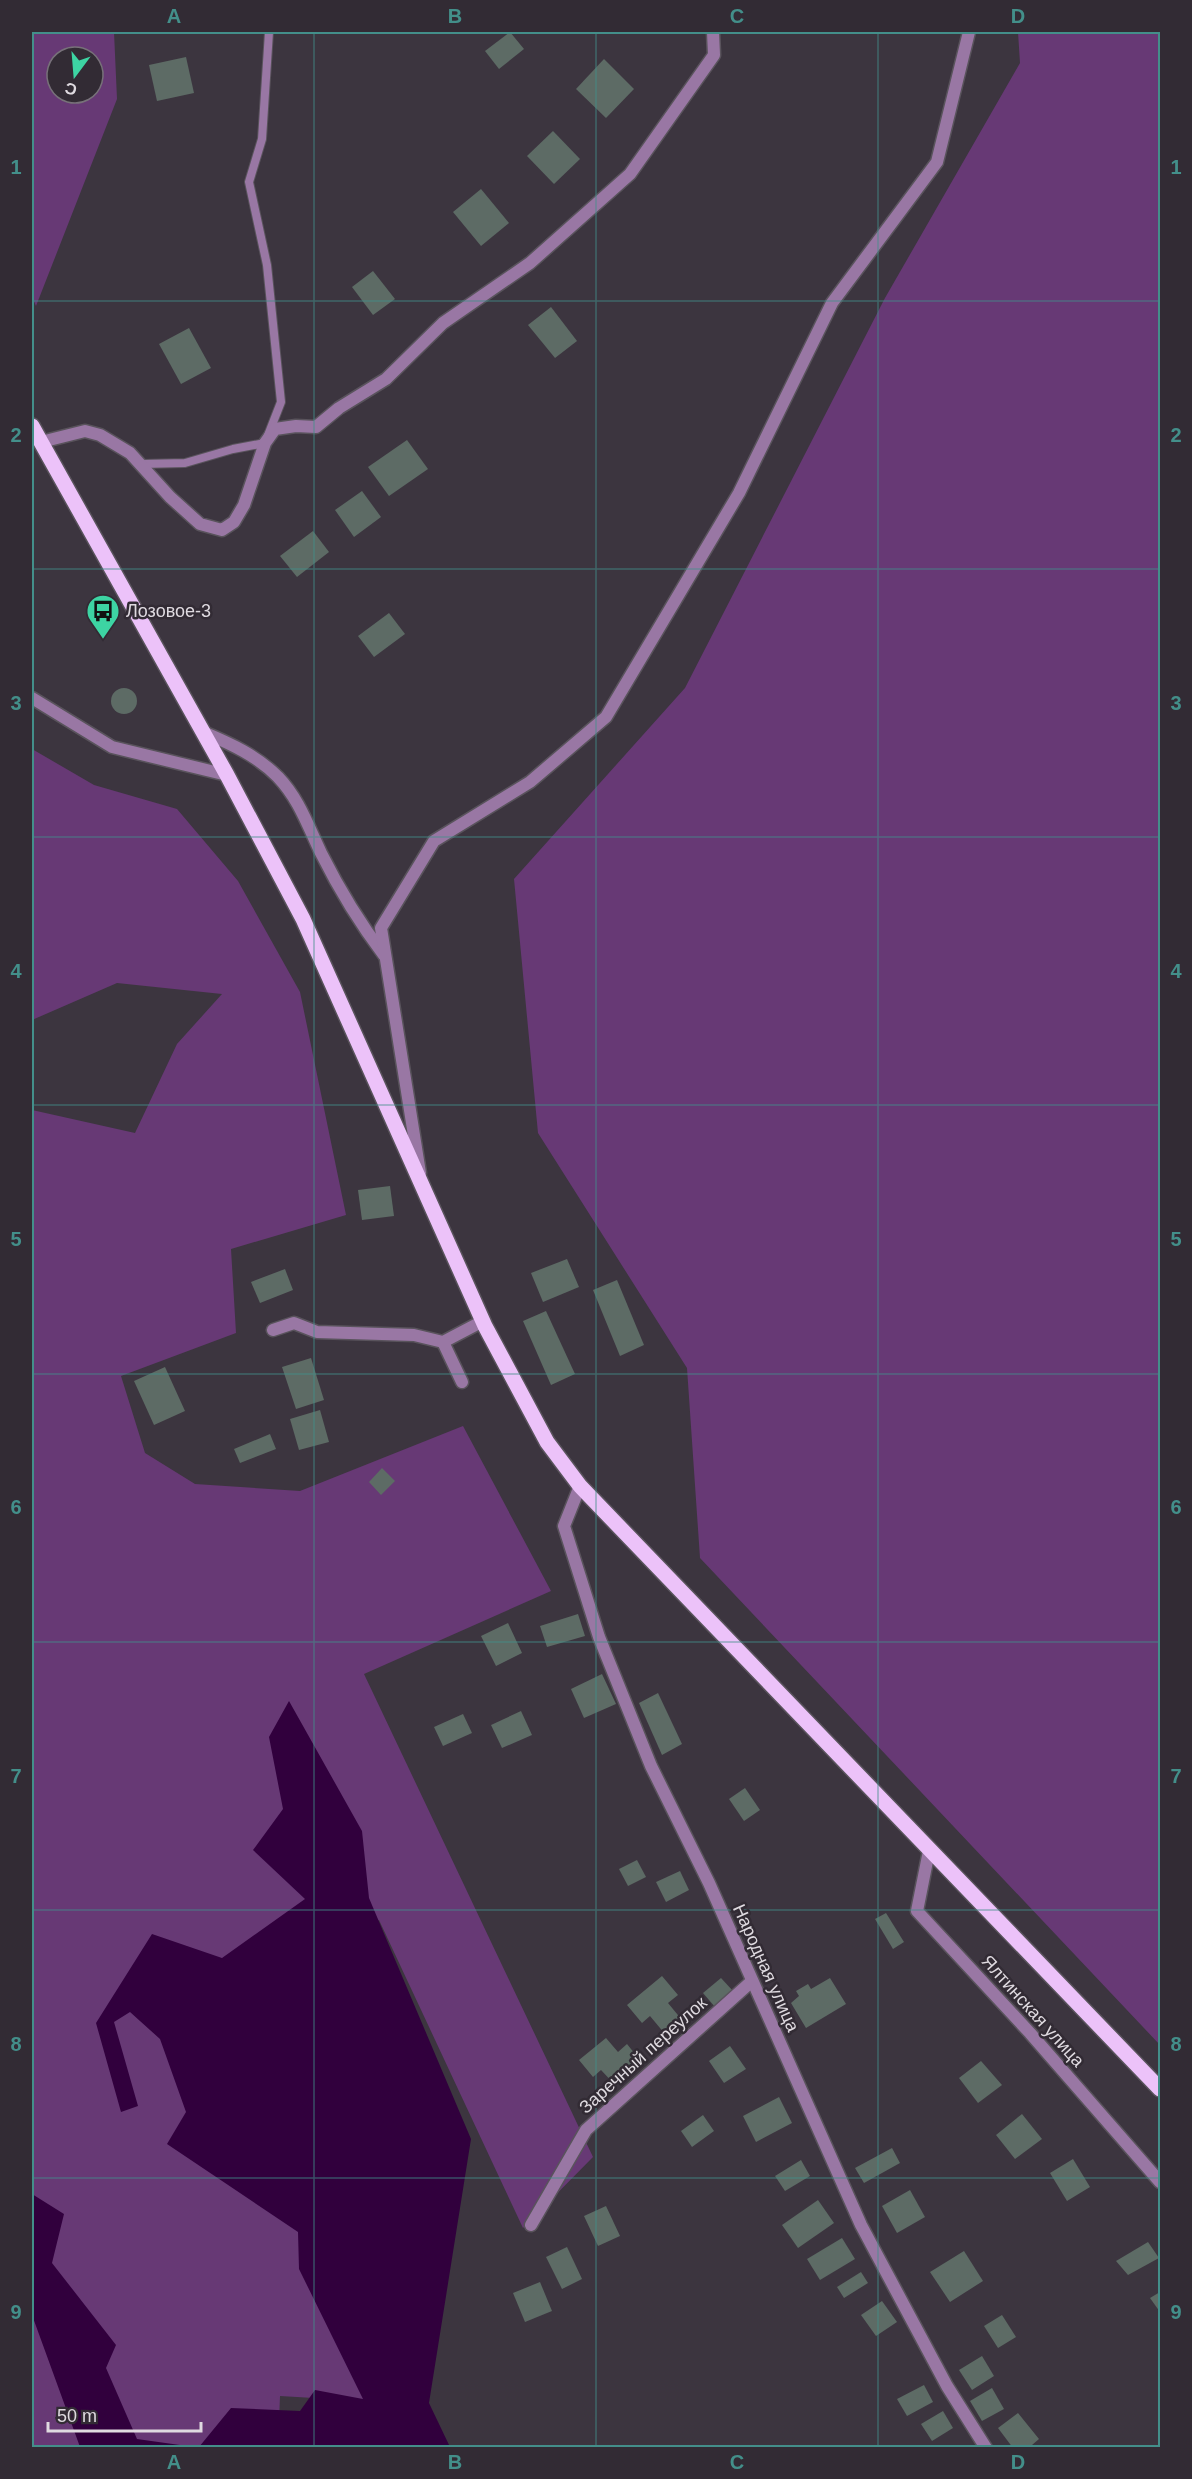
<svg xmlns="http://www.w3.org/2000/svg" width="1192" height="2479" viewBox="0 0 1192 2479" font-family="Arial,sans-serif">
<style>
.green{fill:#673975;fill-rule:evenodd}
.water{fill:#31003d}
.building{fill:#5d6b65}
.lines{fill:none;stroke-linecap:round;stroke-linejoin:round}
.lane-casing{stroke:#59535c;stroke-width:10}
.street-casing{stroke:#59535c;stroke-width:15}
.primary-casing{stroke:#59535c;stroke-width:18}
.lane{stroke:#9977a4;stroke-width:8}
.street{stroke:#9977a4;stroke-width:12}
.primary{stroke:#ecc2f9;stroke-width:15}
.grid{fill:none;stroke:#438f8a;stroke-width:1.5;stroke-opacity:0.55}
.labels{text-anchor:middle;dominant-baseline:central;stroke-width:5;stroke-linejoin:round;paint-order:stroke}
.poi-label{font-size:18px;fill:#dfdae0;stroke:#322b34;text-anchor:start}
.street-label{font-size:18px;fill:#dfdae0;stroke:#322b34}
.neatline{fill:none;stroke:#438f8a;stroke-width:2}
.grid-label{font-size:20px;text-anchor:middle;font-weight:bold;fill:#438f8a}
</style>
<rect width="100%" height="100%" fill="#3c353f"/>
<!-- green -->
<g class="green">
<path d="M32 32H114L117 99 36 306 32 297ZM57 57H93V93H57Z"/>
<path d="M1018 32H1160V2045L700 1558 687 1368 538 1133 514 879 685 688 885 298 1020 63Z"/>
<path d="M32 749 94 785 177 809 238 881 300 992 346 1215 231 1249 236 1333 121 1376 145 1453 195 1484 300 1491 463 1426 551 1591 364 1674 593 2157 523 2228 379 1920 253 1998 381 2402 280 2396 278 2447H32V1110L135 1133 177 1044 222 994 117 983 32 1020Z"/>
</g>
<!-- water -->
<g class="water">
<path d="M289 1701 362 1831 369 1898 471 2139 429 2403 450 2447H199L231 2408 300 2411 315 2390 363 2399 299 2269 298 2232 167 2144 186 2112 160 2039 130 2012 114 2022 138 2106 121 2112 96 2023 152 1934 222 1958 305 1899 253 1850 283 1809 269 1737Z"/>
<path d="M32 2194 64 2214 52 2263 116 2345 106 2368 137 2439 194 2447H80L32 2315Z"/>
</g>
<!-- building -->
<g class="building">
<path d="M510 32 524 49 499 69 485 51Z"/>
<path d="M186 57 194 93 157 101 149 65Z"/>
<path d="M604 59 634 89 606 118 576 89Z"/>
<path d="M553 131 580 159 554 184 527 156Z"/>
<path d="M481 189 509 223 481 246 453 212Z"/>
<path d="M373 271 395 299 373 315 352 287Z"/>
<path d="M551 307 577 341 555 358 528 325Z"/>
<path d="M189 328 211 368 181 384 159 344Z"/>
<path d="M407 440 428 469 389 496 368 467Z"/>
<path d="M362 491 381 517 354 537 335 510Z"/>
<path d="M313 531 329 552 297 577 280 556Z"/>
<path d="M389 613 405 634 374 657 358 636Z"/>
<circle cx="124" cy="701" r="13"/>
<path d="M390 1186 394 1216 362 1220 358 1190Z"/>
<path d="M567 1259 579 1287 543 1302 531 1273Z"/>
<path d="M285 1269 293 1290 260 1303 251 1282Z"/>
<path d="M617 1280 644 1345 620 1356 593 1290Z"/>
<path d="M546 1311 575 1374 551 1385 523 1321Z"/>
<path d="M311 1358 324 1400 296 1409 282 1367Z"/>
<path d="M165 1367 185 1411 154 1425 134 1381Z"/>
<path d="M320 1410 329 1442 299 1450 290 1419Z"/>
<path d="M270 1434 276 1449 240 1463 234 1449Z"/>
<path d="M382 1468 395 1481 381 1495 369 1482Z"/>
<path d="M578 1614 585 1636 547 1647 540 1626Z"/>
<path d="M508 1623 522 1653 496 1666 481 1636Z"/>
<path d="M602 1674 616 1704 584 1718 571 1689Z"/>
<path d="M658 1693 682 1744 662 1755 639 1703Z"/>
<path d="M521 1711 532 1735 502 1748 491 1725Z"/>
<path d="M463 1714 472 1733 443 1746 434 1727Z"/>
<path d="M745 1788 760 1810 744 1821 729 1799Z"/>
<path d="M637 1860 646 1877 628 1886 619 1869Z"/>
<path d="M680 1871 689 1890 666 1902 656 1882Z"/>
<path d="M886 1913 904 1942 893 1949 875 1919Z"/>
<path d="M662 1976 678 1995 668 2003 682 2020 665 2034 650 2016 642 2023 627 2005Z"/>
<path d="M721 1978 733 1991 715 2007 703 1993Z"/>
<path d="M830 1978 846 2004 806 2028 791 2003 799 1996 796 1991 808 1984 811 1989Z"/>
<path d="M606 2038 618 2052 627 2044 643 2064 616 2086 601 2070 593 2077 579 2060Z"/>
<path d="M730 2046 746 2069 724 2083 709 2061Z"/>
<path d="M981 2061 1002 2085 978 2103 959 2078Z"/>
<path d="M779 2097 792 2123 756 2142 743 2116Z"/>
<path d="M1022 2114 1042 2139 1015 2159 996 2135Z"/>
<path d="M703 2115 714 2131 692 2147 681 2131Z"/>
<path d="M892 2148 900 2163 864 2183 855 2168Z"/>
<path d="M1073 2159 1090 2187 1067 2201 1050 2173Z"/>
<path d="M801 2160 810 2176 785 2191 775 2176Z"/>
<path d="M910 2190 925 2217 897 2233 882 2206Z"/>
<path d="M818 2200 834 2223 798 2248 782 2225Z"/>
<path d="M606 2206 620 2236 598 2246 584 2216Z"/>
<path d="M842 2238 855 2259 820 2280 807 2259Z"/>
<path d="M1148 2242 1159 2258 1128 2275 1116 2261Z"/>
<path d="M567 2247 582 2279 562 2289 546 2257Z"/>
<path d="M964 2251 983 2281 950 2302 930 2272Z"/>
<path d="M861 2272 868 2283 844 2298 837 2287Z"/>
<path d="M540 2282 552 2311 525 2322 513 2293Z"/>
<path d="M1160 2292V2312L1150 2298Z"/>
<path d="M882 2301 897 2322 876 2336 861 2315Z"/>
<path d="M1002 2315 1016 2337 998 2348 984 2326Z"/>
<path d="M982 2356 994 2376 972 2390 959 2370Z"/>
<path d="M924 2385 933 2402 907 2416 897 2399Z"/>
<path d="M992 2388 1004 2409 982 2421 970 2401Z"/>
<path d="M943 2411 953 2428 932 2441 921 2424Z"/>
<path d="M1018 2413 1039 2439 1032 2445 1034 2448H1013L998 2428Z"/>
</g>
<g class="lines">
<!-- lane casing -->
<g class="lane-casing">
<path id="lane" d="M141 464 185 463 233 449 265 443 281 402 267 265 249 182 262 139 269 32"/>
</g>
<!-- street casing -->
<g class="street-casing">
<g id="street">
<path d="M41 442 85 431 100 435 130 453 170 497 200 524 222 530 234 522 244 505 265 443 275 429 296 426 316 427 339 408 386 379 443 323 530 263 630 174 714 55 713 32"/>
<path d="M32 698 112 747 227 775"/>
<path d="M203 732C231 744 256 755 278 777 299 799 308 826 321 853 340 891 358 921 384 955"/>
<path d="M420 1173 381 928 434 841 530 782 606 717 739 493 832 303 937 162 969 32"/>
<path d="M273 1330 294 1323 317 1332 414 1335 443 1342 483 1321"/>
<path d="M443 1342 462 1382"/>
<path d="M580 1486 564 1526 599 1637 651 1766 709 1883 861 2225 947 2386 986 2448"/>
<path d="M929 1851 917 1911 1030 2033 1160 2182"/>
<path d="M531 2225 586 2130 752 1981"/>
</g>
</g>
<!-- primary casing -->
<g class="primary-casing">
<path id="primary" d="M32 426 227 775 303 919 485 1326 547 1442 580 1486 1160 2089"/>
</g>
<!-- lane -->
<use href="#lane" class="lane"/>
<!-- street -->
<use href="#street" class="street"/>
<!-- primary -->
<use href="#primary" class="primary"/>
</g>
<!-- grid -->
<path class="grid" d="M314 32V2448M596 32V2448M878 32V2448M32 301H1160M32 569H1160M32 837H1160M32 1105H1160M32 1374H1160M32 1642H1160M32 1910H1160M32 2178H1160"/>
<!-- icons -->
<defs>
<g id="bus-pin" transform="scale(1.725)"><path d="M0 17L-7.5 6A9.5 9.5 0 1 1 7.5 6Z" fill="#3dd4a3" stroke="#322b34"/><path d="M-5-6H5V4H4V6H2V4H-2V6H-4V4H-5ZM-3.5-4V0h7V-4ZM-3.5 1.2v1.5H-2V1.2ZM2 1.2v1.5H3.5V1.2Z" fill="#111"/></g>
</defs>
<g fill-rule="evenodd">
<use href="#bus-pin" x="103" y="611"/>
</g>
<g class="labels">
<!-- poi labels -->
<g class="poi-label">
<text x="126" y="611">Лозовое-3</text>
</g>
<!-- street labels -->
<g class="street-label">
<text transform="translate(766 1968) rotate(66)">Народная улица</text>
<text transform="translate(1033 2011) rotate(48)">Ялтинская улица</text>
<text transform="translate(643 2055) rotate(-42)">Заречный переулок</text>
</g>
</g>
<!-- border -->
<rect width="1192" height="2479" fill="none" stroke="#322b34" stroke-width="66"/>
<!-- north arrow -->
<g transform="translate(75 75) rotate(196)"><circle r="28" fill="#322b34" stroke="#777179" stroke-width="1.5"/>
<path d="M0-4.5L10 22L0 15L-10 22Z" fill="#3dd4a3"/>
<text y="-9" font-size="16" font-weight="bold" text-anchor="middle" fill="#dfdae0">С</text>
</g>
<!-- scale -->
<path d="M48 2422v9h153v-9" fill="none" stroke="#dfdae0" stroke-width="3"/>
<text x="57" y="2422" font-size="18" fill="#dfdae0" stroke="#322b34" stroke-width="4.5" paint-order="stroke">50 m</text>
<rect x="33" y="33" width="1126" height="2413" class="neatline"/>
<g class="grid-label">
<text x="174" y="23">A</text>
<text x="455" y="23">B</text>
<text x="737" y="23">C</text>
<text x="1018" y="23">D</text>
<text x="16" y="174">1</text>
<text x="1176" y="174">1</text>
<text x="16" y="442">2</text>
<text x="1176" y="442">2</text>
<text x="16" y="710">3</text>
<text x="1176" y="710">3</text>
<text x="16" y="978">4</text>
<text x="1176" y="978">4</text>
<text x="16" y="1246">5</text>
<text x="1176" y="1246">5</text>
<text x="16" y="1514">6</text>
<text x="1176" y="1514">6</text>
<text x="16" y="1783">7</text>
<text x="1176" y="1783">7</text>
<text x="16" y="2051">8</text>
<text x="1176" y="2051">8</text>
<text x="16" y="2319">9</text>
<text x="1176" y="2319">9</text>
<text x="174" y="2469">A</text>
<text x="455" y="2469">B</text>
<text x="737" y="2469">C</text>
<text x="1018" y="2469">D</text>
</g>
</svg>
